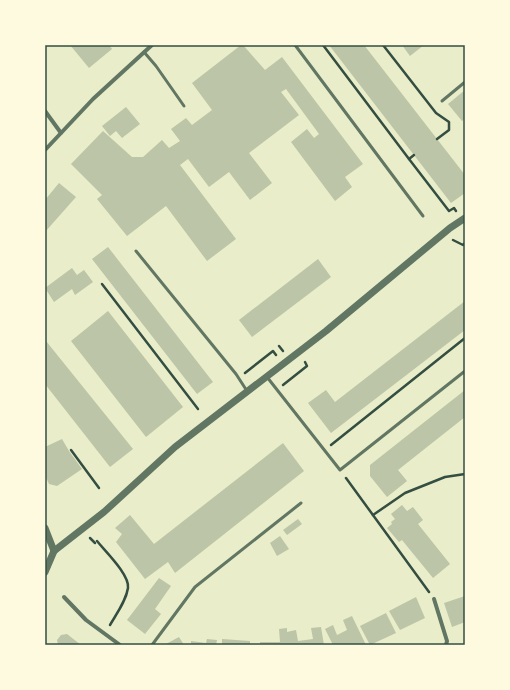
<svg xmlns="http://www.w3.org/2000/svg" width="510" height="690" viewBox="0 0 510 690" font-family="Cabin,sans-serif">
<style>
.building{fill:#bcc5a7}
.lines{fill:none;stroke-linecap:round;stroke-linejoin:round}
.path{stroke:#344e41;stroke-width:2.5}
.service{stroke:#617663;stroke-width:3}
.minor{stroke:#617663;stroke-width:4}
.tertiary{stroke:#617663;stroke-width:7}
.neatline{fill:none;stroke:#344e41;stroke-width:1.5}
</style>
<rect width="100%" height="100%" fill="#e9edc9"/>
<!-- building -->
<g class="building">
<path d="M70 45H109L112 49 89 68Z"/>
<path d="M241 45H243L265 70 282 57 363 164 345 177 352 187 335 201 291 142 307 129 314 138 319 134 286 89 281 92 299 115 249 153 272 183 250 200 229 172 209 187 188 159 180 165 236 239 207 261 166 206 127 236 97 199 102 195 71 164 103 131 132 157H143L162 140 169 148 180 141 171 129 186 118 192 125 212 110 192 83Z"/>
<path d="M329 45H364L465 175V193L451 203Z"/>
<path d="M402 45H424L410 56Z"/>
<path d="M465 90V119L462 121 448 104Z"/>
<path d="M126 107 140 124 122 138 116 131 110 136 102 126Z"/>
<path d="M59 183 76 197 45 232V200Z"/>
<path d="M108 247 213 382 197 394 92 259Z"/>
<path d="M318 259 331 277 252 337 239 320Z"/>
<path d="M72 268 77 275 84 270 93 282 75 295 72 289 54 302 45 288Z"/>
<path d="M465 301V330L331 433 308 403 326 390 335 402Z"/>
<path d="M108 311 183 407 146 437 71 341Z"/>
<path d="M46 341 133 449 110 467 45 384V342Z"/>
<path d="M465 390V417L398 470 407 481 387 497 370 476V465Z"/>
<path d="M62 439 69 451 82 469 57 486 49 484 45 475V447Z"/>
<path d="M283 443 304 471 175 573 168 562 145 579 116 542 122 534 115 528 130 515 154 544Z"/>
<path d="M402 505 407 511 413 507 423 520 418 524 450 564 433 578 402 540 399 542 387 528 392 524 391 522 395 519 391 514Z"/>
<path d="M298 519 302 524 287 535 283 530Z"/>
<path d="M280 536 289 549 277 556 270 543Z"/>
<path d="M159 578 171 586 155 609 161 614 145 634 127 620Z"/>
<path d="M465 596V622L452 627 444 603Z"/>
<path d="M416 597 425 618 400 630 389 611Z"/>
<path d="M386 613 396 633 370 645 360 626Z"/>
<path d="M352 616 366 645H333L325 629 333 625 337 635 347 630 343 620Z"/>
<path d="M321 627 324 645H260V642H280L279 629 287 628V632L296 630 298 641 313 639 311 628Z"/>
<path d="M67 634 81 645H58L57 640 61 635Z"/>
<path d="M179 637 184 645H164Z"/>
<path d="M207 639 217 640 216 645H191V641L206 643Z"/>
<path d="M222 639 250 641V645H222Z"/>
</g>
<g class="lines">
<!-- path -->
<g class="path">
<path d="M323 45 409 159"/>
<path d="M383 45 436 113 449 122V130L437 139"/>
<path d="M414 155 409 159 449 211 454 208 456 211"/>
<path d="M453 240 463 245 465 243"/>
<path d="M102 284 198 409"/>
<path d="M279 346 283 351"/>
<path d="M245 373 273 351 276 355"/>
<path d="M283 385 307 366 305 362"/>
<path d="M331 445 465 338"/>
<path d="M71 450 99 488"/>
<path d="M346 478 429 592"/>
<path d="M373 515 405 493 445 477 465 474"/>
<path d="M90 538 95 543"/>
<path d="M97 541C105 551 130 575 128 588 126 601 117 613 110 625"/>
</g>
<!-- service -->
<g class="service">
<path d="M295 45 423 216"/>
<path d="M144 52 156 66 184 106"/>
<path d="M442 101 465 82"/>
<path d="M136 251 236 374 247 391"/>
<path d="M267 377 340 470 465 371"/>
<path d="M152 645 195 587 301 503"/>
</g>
<!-- minor -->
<g class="minor">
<path d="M45 111 61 133"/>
<path d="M45 150 93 99 152 45"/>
<path d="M64 597 86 620 120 645"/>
<path d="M434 599 447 641 446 645"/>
</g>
<!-- tertiary -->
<g class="tertiary">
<path d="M45 528 54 551"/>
<path d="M45 572 54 551 104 512 175 447 326 331 450 228 465 218"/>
</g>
</g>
<!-- border -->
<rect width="510" height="690" fill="none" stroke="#fefae0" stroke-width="92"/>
<rect x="46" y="46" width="418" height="598" class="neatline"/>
</svg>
